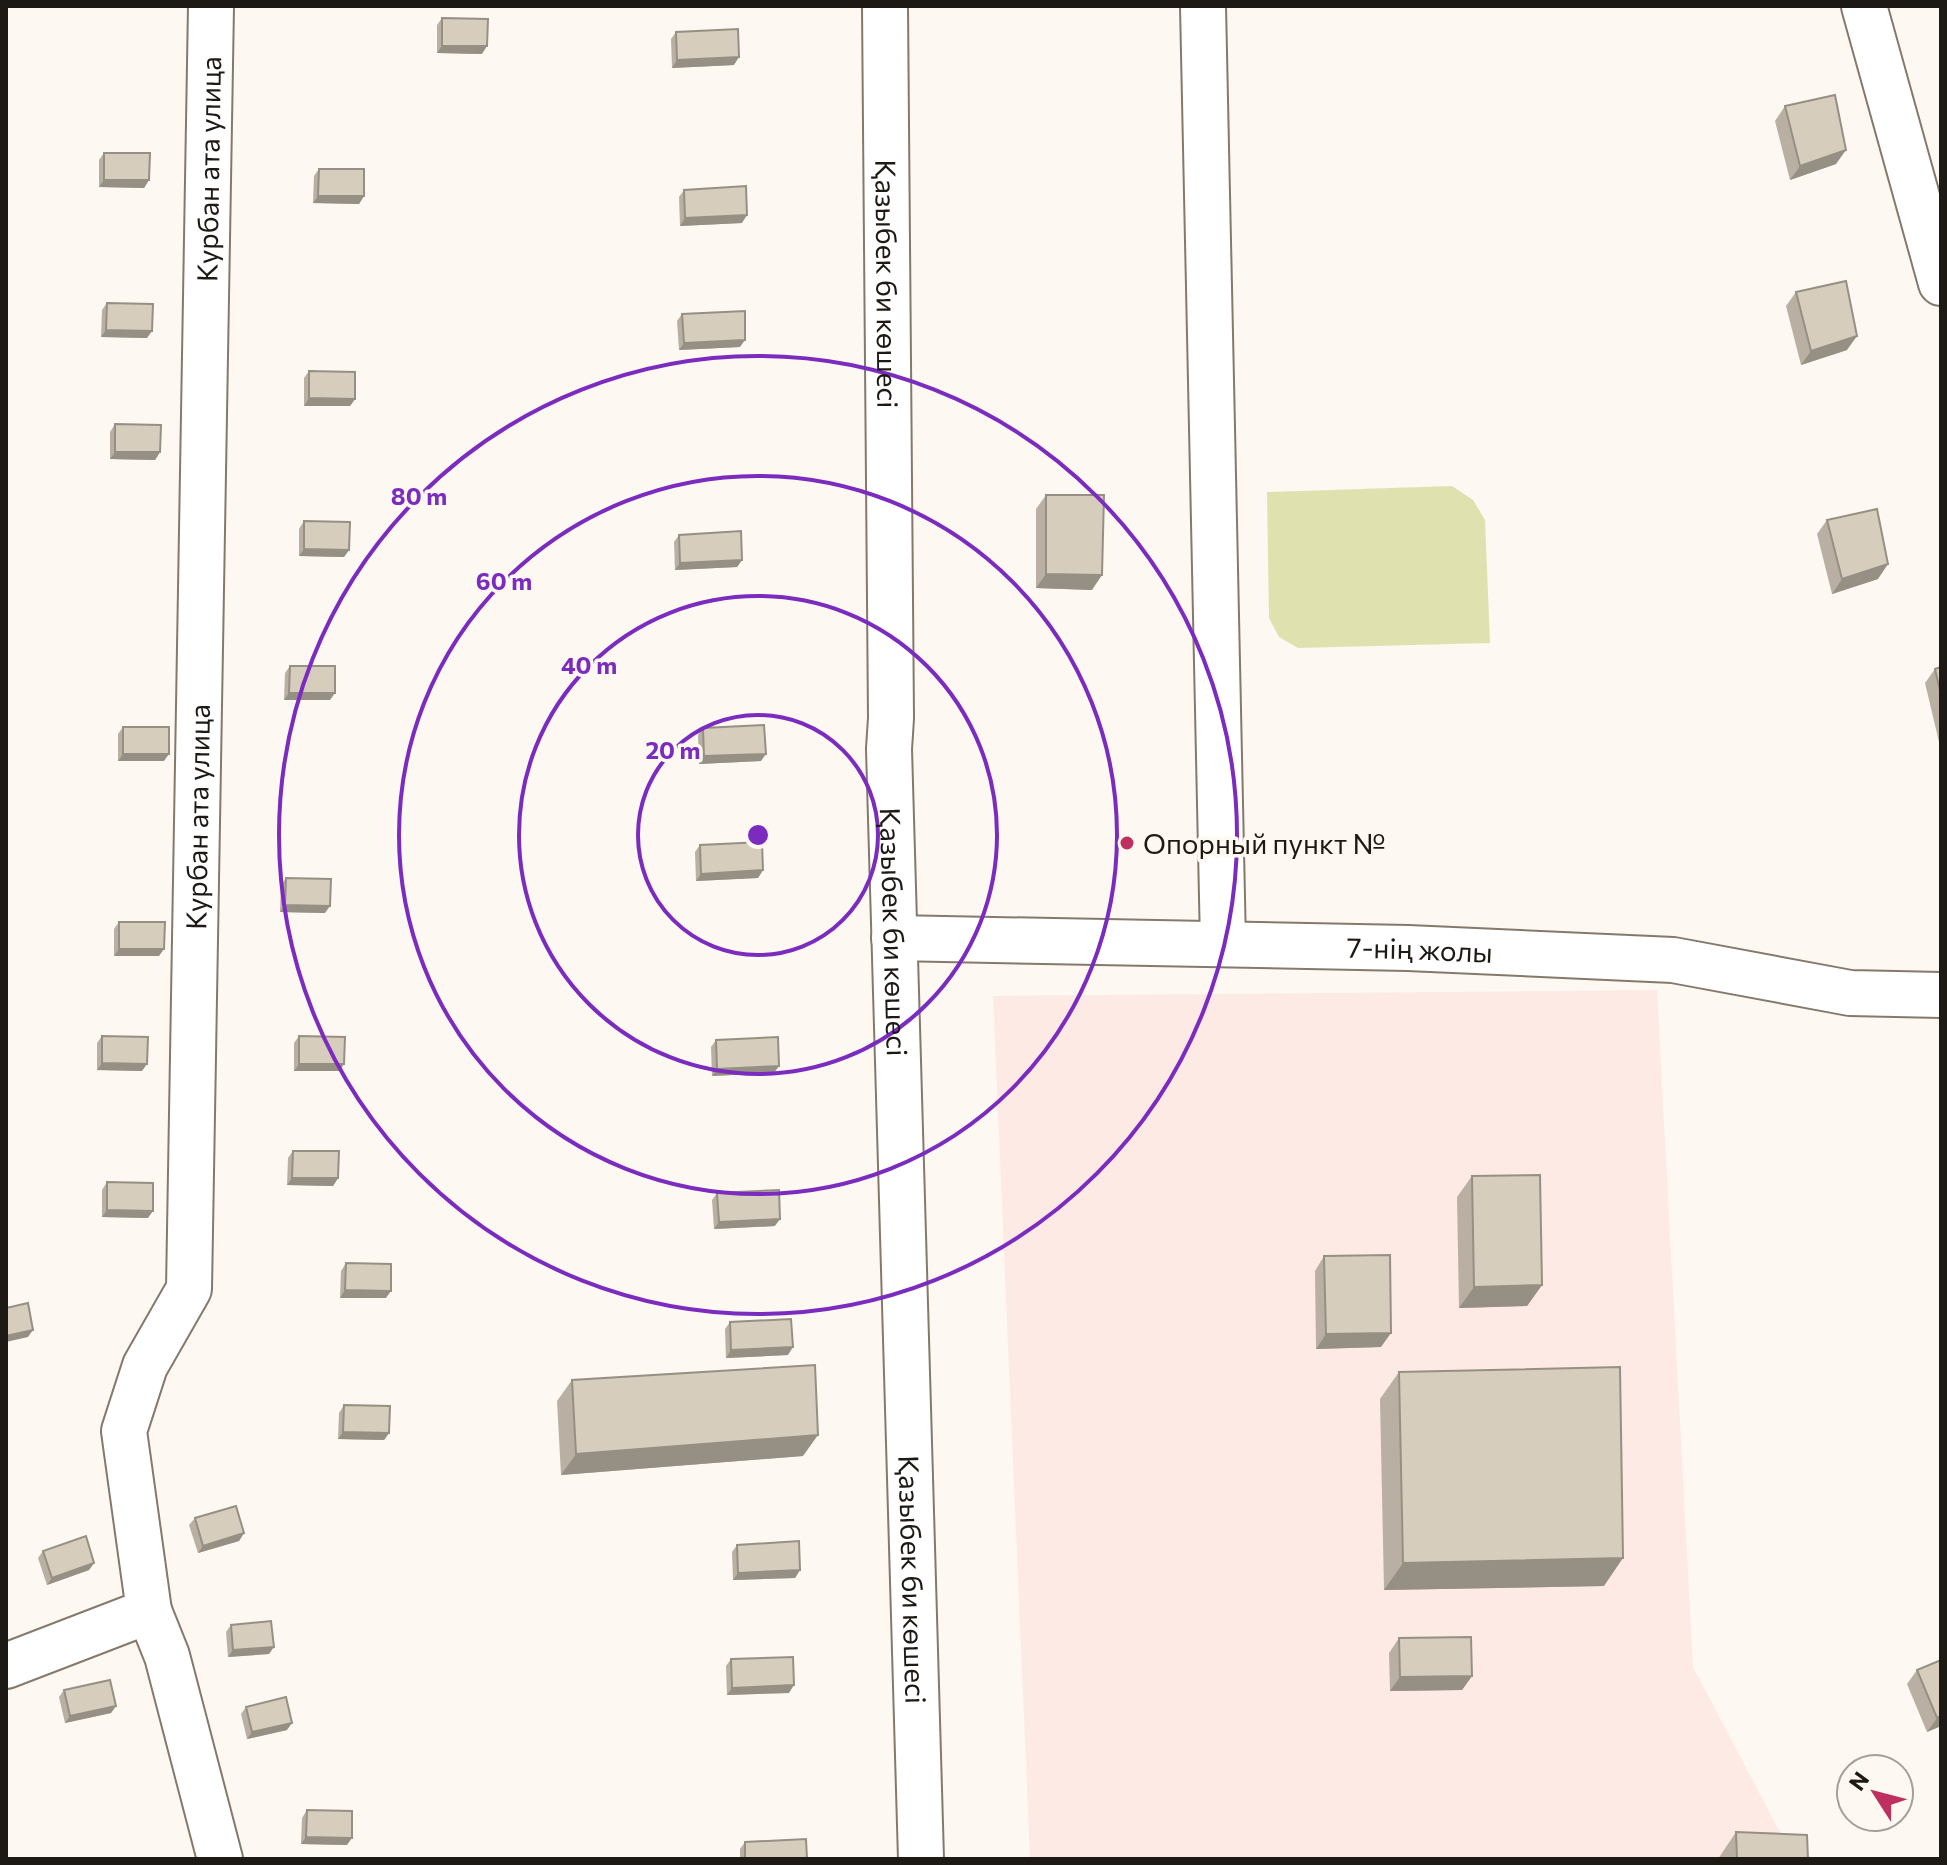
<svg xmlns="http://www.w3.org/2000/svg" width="1947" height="1865" viewBox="0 0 1947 1865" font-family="Commissioner,sans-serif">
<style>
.medical{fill:#feeae4}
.green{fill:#dfe2af}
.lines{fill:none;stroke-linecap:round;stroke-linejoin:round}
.minor-casing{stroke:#85796c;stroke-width:48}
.major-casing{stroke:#85796c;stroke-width:48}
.minor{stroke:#fff;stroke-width:44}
.major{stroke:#fff;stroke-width:44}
.wall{fill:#b9b0a3}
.shaded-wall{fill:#969084}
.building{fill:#d7cdbd;stroke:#969084;stroke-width:2}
.ring{fill:none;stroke:#7b2cbf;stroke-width:4}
.poi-dot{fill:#be305f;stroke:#fdf8f2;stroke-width:3}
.labels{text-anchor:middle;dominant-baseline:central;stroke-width:7;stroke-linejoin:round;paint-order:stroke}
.street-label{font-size:28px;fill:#1d1914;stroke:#fdf8f2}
.poi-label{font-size:28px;fill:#1d1914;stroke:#fdf8f2;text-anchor:start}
.centre{fill:#7b2cbf;stroke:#fdf8f2;stroke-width:4}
.ring-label{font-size:24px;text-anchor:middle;font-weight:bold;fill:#7b2cbf;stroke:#fdf8f2;stroke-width:7;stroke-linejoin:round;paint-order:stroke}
</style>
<rect width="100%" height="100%" fill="#fdf8f2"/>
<!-- medical -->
<path class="medical" d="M1657 990 1693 1667 1794 1859H1030L993 996Z"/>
<!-- green -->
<path class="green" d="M1452 486 1473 500 1485 520 1490 643 1298 648 1279 637 1269 618 1267 492Z"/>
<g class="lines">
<!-- minor casing -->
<g class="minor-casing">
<g id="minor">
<path d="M1203 6 1223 944"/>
<path d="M1864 6 1941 283"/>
<path id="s1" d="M894 938 1408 948 1673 960 1850 993 1941 995"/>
<path d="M149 1611 167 1656 220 1859"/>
<path id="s2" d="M6 1666 149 1611 124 1431 145 1366 189 1289 211 6"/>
</g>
</g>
<!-- major casing -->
<g class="major-casing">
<g id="major">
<path id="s3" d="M885 6 891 718 889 749 921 1859"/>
</g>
</g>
<!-- minor -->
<use href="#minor" class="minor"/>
<!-- major -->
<use href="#major" class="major"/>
</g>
<!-- wall -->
<g class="wall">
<path d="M442 18 482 54 437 53V25Z"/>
<path d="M676 32 734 65 672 68 671 39Z"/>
<path d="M1785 106 1836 164 1790 180 1775 121Z"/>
<path d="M104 153 149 180 144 188 99 187V160Z"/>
<path d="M319 169 364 196 359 204 313 203 314 176Z"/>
<path d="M684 190 742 223 680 226 679 197Z"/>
<path d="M1796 292 1847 350 1801 365 1786 306Z"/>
<path d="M107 303 147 338 101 337 102 310Z"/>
<path d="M682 314 740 347 679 350 677 321Z"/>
<path d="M309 371 355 399 350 406H304V378Z"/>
<path d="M115 424 160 452 155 460 110 459V432Z"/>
<path d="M1046 495 1092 590 1036 588V509Z"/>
<path d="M1827 520 1878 579 1832 594 1817 534Z"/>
<path d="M304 521 349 550 344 557 299 556V529Z"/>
<path d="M679 535 742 560 737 567 675 570 674 542Z"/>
<path d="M290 666 330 700H284L285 673Z"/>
<path d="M1941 667V742H1939L1925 683 1935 669Z"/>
<path d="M123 727 164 761H118V734Z"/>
<path d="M703 728 761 761 699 764 698 735Z"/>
<path d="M700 845 763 870 758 878 696 881 695 852Z"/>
<path d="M286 878 325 913 280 912 281 885Z"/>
<path d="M119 922 159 956H114V929Z"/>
<path d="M102 1036 142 1071 97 1070V1043Z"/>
<path d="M299 1036 344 1064 339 1071H294V1043Z"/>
<path d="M716 1040 774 1073 712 1076 711 1047Z"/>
<path d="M293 1151 338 1178 333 1186 287 1185 288 1158Z"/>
<path d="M1472 1176 1542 1285 1527 1306 1459 1308 1457 1197Z"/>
<path d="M107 1182 148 1218 102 1217V1190Z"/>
<path d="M717 1193 775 1226 714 1229 712 1200Z"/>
<path d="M1324 1256 1381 1347 1316 1349 1315 1271Z"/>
<path d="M346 1263 386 1298H340L341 1271Z"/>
<path d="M730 1322 788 1355 726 1358 725 1329Z"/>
<path d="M1399 1372 1604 1586 1384 1590 1380 1399Z"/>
<path d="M572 1380 803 1456 561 1475 557 1401Z"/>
<path d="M344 1405 389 1433 384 1440 338 1439 339 1413Z"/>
<path d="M195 1518 244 1533 239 1541 198 1553 189 1525Z"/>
<path d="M737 1545 800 1570 795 1578 733 1580 732 1552Z"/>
<path d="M43 1551 94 1563 89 1570 47 1585 38 1558Z"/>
<path d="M231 1625 269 1654 228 1657 226 1632Z"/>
<path d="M1399 1638 1472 1676 1462 1690 1390 1691 1389 1653Z"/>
<path d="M731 1659 789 1693 727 1695 726 1666Z"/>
<path d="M1917 1670 1941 1726 1927 1732 1907 1684Z"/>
<path d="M64 1690 116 1706 111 1713 65 1723 59 1697Z"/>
<path d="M246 1707 287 1730 247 1739 241 1714Z"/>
<path d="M307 1810 347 1845 301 1844 302 1818Z"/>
<path d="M1736 1832 1808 1859H1718Z"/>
<path d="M745 1842 807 1859H740V1849Z"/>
</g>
<!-- shaded-wall -->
<g class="shaded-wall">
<path d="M442 46H487L482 54 437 53Z"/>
<path d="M739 57 734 65 672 68 677 60Z"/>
<path d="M1846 150 1836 164 1790 180 1800 166Z"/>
<path d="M104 180H149L144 188 99 187Z"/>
<path d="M318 196H364L359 204 313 203Z"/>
<path d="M747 215 742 223 680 226 685 218Z"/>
<path d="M106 330 152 331 147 338 101 337Z"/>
<path d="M1857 336 1847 350 1801 365 1811 351Z"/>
<path d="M745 340 740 347 679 350 684 343Z"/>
<path d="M309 398 355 399 350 406H304Z"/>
<path d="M115 452H160L155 460 110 459Z"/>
<path d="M304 549 349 550 344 557 299 556Z"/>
<path d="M742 560 737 567 675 570 680 563Z"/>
<path d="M1888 564 1878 579 1832 594 1842 579Z"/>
<path d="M1046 574 1102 575 1092 590 1036 588Z"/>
<path d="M289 693H335L330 700H284Z"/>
<path d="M123 754H169L164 761H118Z"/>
<path d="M766 754 761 761 699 764 704 756Z"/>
<path d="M763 870 758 878 696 881 701 874Z"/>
<path d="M285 905 330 906 325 913 280 912Z"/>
<path d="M119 949H164L159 956H114Z"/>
<path d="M102 1063 147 1064 142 1071 97 1070Z"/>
<path d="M299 1064H344L339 1071H294Z"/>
<path d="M779 1066 774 1073 712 1076 717 1069Z"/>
<path d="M292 1178H338L333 1186 287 1185Z"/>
<path d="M107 1210 153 1211 148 1218 102 1217Z"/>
<path d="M780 1219 775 1226 714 1229 719 1222Z"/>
<path d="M1542 1285 1527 1306 1459 1308 1474 1287Z"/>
<path d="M345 1290 391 1291 386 1298H340Z"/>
<path d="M33 1330 28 1337 6 1342V1336Z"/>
<path d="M1391 1333 1381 1347 1316 1349 1326 1334Z"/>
<path d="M793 1347 788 1355 726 1358 731 1350Z"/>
<path d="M343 1432 389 1433 384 1440 338 1439Z"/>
<path d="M818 1435 803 1456 561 1475 576 1454Z"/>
<path d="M244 1533 239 1541 198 1553 203 1546Z"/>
<path d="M1623 1558 1604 1586 1384 1590 1403 1563Z"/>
<path d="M94 1563 89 1570 47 1585 52 1578Z"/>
<path d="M800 1570 795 1578 733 1580 738 1573Z"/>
<path d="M274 1647 269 1654 228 1657 233 1650Z"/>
<path d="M1472 1676 1462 1690 1390 1691 1400 1677Z"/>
<path d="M794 1685 789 1693 727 1695 732 1688Z"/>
<path d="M116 1706 111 1713 65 1723 70 1716Z"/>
<path d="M1941 1716V1726L1927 1732 1937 1718Z"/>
<path d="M292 1723 287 1730 247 1739 252 1732Z"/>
<path d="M306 1837 352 1838 347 1845 301 1844Z"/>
</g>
<!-- building -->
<g class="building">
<path d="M442 18 488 19 487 46H442Z"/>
<path d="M738 29 739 57 677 60 676 32Z"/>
<path d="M1835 95 1846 150 1800 166 1785 106Z"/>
<path d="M104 153H150L149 180H104Z"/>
<path d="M319 169H364V196H318Z"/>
<path d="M746 186 747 215 685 218 684 190Z"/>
<path d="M1846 281 1857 336 1811 351 1796 292Z"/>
<path d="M107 303 153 304 152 331 106 330Z"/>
<path d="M745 311V340L684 343 682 314Z"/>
<path d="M309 371 355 372V399L309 398Z"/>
<path d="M115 424 161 425 160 452H115Z"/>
<path d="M1046 495H1104L1102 575 1046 574Z"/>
<path d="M1877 509 1888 564 1842 579 1827 520Z"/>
<path d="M304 521 350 522 349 550 304 549Z"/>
<path d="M741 531 742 560 680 563 679 535Z"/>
<path d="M290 666H335V693H289Z"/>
<path d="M1941 667V695L1935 669Z"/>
<path d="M764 725 766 754 704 756 703 728Z"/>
<rect x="123" y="727" width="46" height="27"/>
<path d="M762 842 763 870 701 874 700 845Z"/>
<path d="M286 878 331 879 330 906 285 905Z"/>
<path d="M119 922H165L164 949H119Z"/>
<path d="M102 1036 148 1037 147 1064 102 1063Z"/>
<path d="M299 1036 345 1037 344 1064H299Z"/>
<path d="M778 1037 779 1066 717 1069 716 1040Z"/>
<path d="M293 1151H339L338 1178H292Z"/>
<path d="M1540 1175 1542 1285 1474 1287 1472 1176Z"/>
<path d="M107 1182 153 1183V1211L107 1210Z"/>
<path d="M779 1190 780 1219 719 1222 717 1193Z"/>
<path d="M1390 1255 1391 1333 1326 1334 1324 1256Z"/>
<path d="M346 1263 391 1264V1291L345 1290Z"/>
<path d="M28 1303 33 1330 6 1336V1308Z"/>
<path d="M791 1319 793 1347 731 1350 730 1322Z"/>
<path d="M815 1365 818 1435 576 1454 572 1380Z"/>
<path d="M1620 1367 1623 1558 1403 1563 1399 1372Z"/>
<path d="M344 1405 390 1406 389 1433 343 1432Z"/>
<path d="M236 1506 244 1533 203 1546 195 1518Z"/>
<path d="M86 1536 94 1563 52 1578 43 1551Z"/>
<path d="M799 1541 800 1570 738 1573 737 1545Z"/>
<path d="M271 1621 274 1647 233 1650 231 1625Z"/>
<path d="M1471 1637 1472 1676 1400 1677 1399 1638Z"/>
<path d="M793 1657 794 1685 732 1688 731 1659Z"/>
<path d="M1941 1660V1716L1937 1718 1917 1670Z"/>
<path d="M110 1680 116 1706 70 1716 64 1690Z"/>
<path d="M286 1697 292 1723 252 1732 246 1707Z"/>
<path d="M307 1810 352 1811V1838L306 1837Z"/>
<path d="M1736 1832 1807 1835 1808 1859H1737Z"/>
<path d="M806 1839 807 1859H745V1842Z"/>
</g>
<!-- distance rings -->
<g class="ring">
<circle cx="758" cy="835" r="120"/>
<circle cx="758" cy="835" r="239"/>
<circle cx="758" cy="835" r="359"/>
<circle cx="758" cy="835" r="479"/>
</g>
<!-- markers -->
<circle class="poi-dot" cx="1127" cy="843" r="8"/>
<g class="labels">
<!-- street labels -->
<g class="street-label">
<text stroke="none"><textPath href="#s2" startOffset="1612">Курбан ата улица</textPath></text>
<text stroke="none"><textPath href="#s3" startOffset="278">Қазыбек би көшесі</textPath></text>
<text stroke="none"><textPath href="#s2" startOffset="964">Курбан ата улица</textPath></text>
<text stroke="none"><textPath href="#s3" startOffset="926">Қазыбек би көшесі</textPath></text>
<text stroke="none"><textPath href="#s1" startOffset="526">7-нің жолы</textPath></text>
<text stroke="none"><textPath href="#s3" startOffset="1574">Қазыбек би көшесі</textPath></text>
</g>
<!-- poi labels -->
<g class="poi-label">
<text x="1143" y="843">Опорный пункт №</text>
</g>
</g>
<circle cx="758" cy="835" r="12" class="centre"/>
<g class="ring-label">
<text x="419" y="505">80 m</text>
<text x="504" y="590">60 m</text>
<text x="589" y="674">40 m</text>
<text x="673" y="759">20 m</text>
</g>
<!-- border -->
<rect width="1947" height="1865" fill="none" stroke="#1d1914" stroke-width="16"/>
<!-- north arrow -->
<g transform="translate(1875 1793) rotate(306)"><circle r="38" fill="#fdf8f2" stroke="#a39f99" stroke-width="2"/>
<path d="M0-6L14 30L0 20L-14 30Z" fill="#be305f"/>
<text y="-12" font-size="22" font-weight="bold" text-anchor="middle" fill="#1d1914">N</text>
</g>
</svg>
